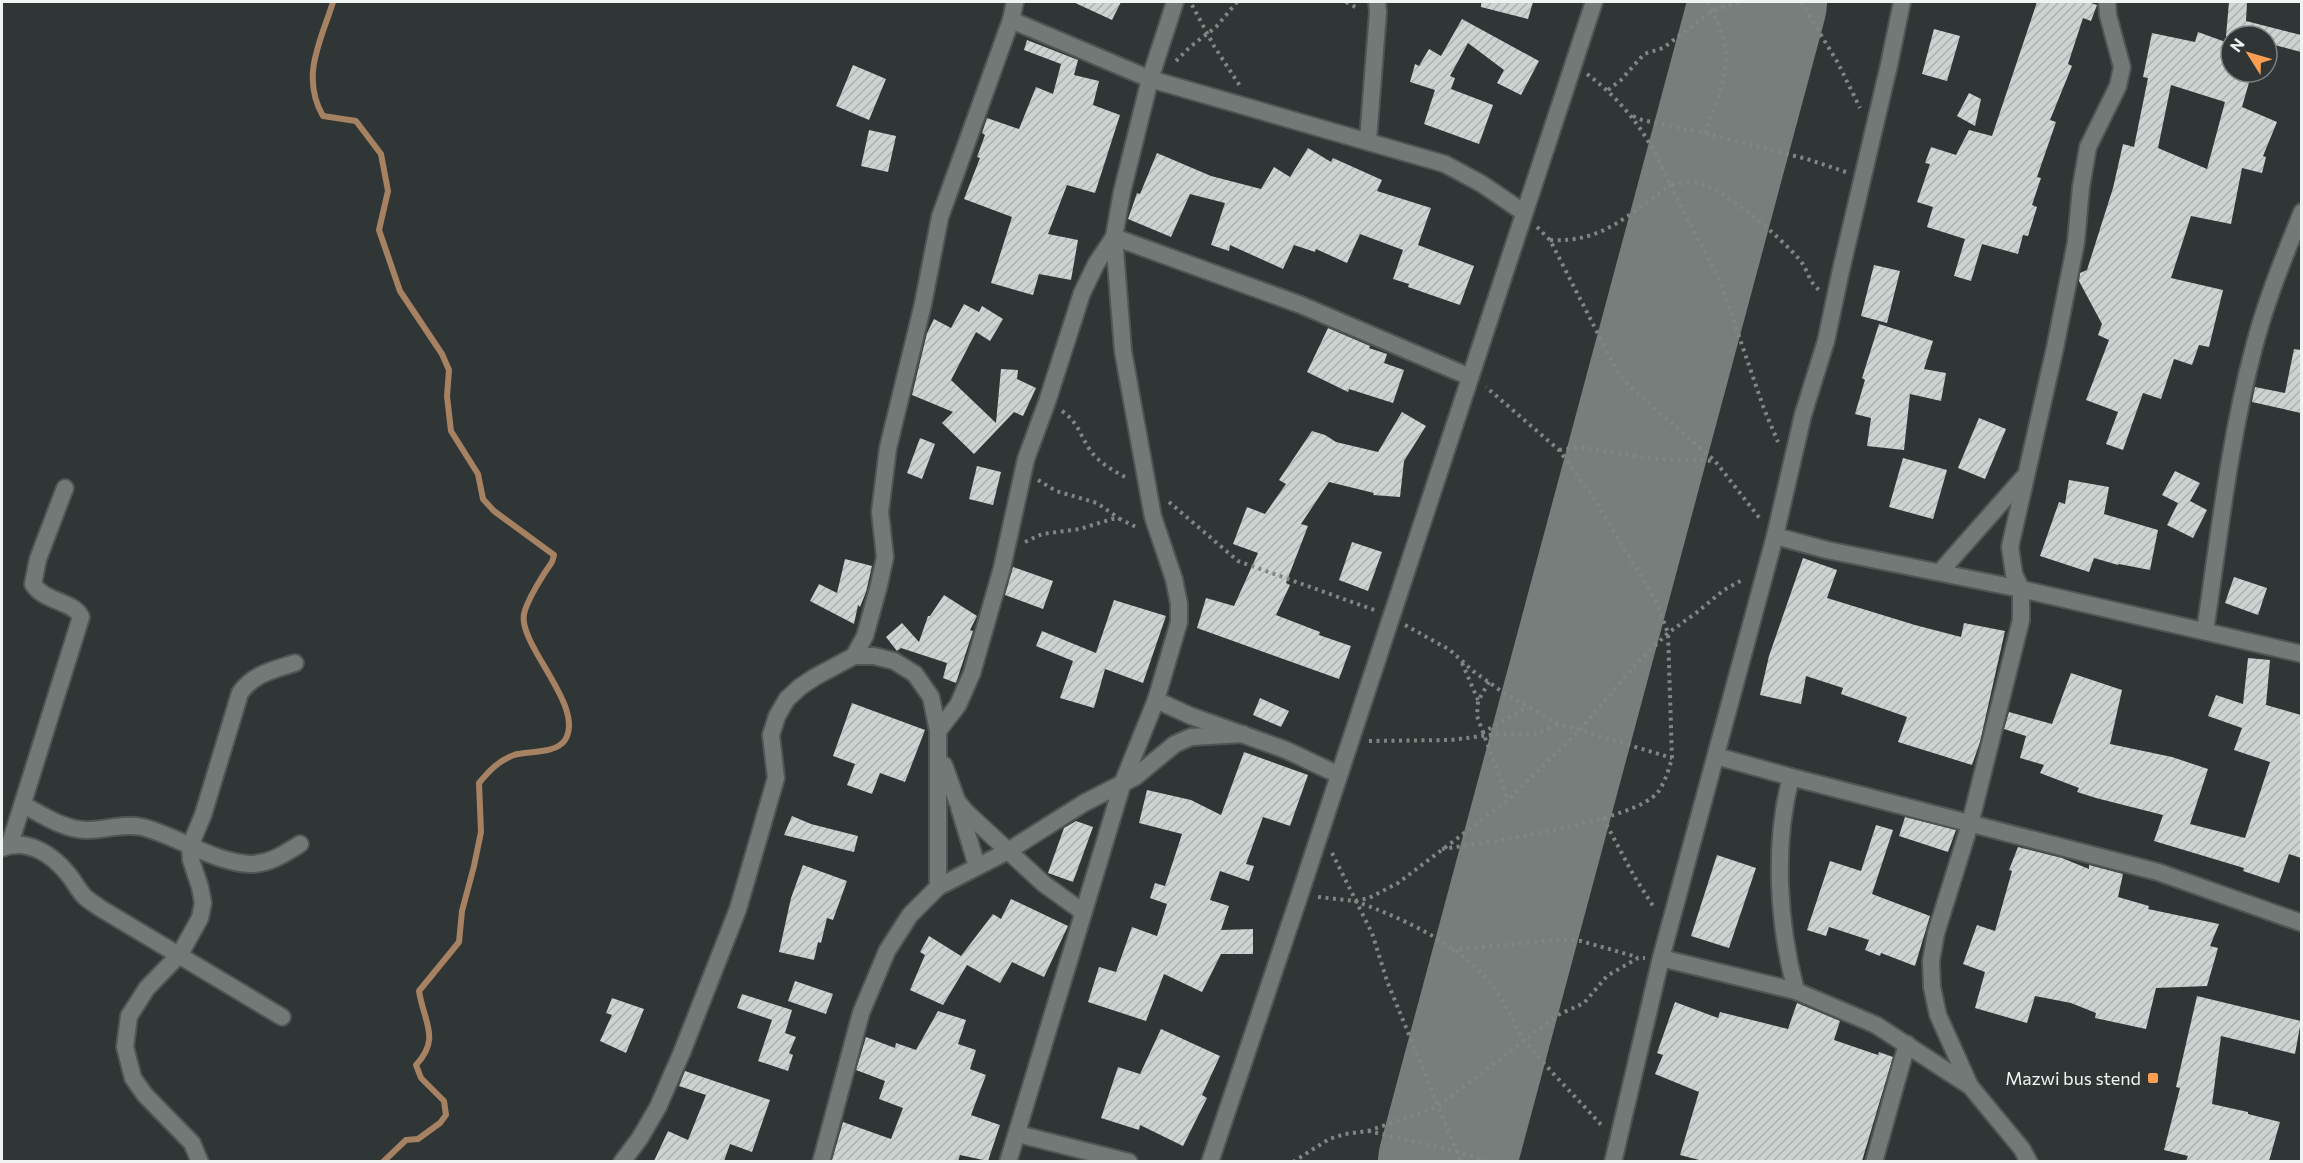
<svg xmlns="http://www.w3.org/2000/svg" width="2303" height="1163" viewBox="0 0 2303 1163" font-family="Commissioner,sans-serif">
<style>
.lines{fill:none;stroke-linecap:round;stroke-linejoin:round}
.stream{stroke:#a68262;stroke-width:6}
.runway{stroke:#787e7c;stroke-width:138}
.building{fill:url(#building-hatch);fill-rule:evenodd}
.minor-casing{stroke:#505554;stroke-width:20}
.tertiary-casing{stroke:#505554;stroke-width:20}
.path{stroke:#818685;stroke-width:4;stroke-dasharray:3 4.5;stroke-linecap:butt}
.minor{stroke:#727977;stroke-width:16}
.tertiary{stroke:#727977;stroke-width:16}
.poi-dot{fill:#fb9e52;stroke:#303635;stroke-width:2}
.labels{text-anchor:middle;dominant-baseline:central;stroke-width:6;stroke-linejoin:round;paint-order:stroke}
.poi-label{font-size:18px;fill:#eff3f2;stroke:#303635;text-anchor:end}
</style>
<defs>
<pattern id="building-hatch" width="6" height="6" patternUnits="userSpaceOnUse" patternTransform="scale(1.5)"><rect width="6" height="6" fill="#ccd4d2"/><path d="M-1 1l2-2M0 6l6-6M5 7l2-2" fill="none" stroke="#abb1b0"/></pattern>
</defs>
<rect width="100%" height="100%" fill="#303635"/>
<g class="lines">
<!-- stream -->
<path class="stream" d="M333 2C321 41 300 76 323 116L356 121 381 154 388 191 379 230 400 291 442 354 449 370 447 396 451 431 478 474 483 499 494 511 554 555 552 562C544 573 527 600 524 614 518 645 586 707 565 740 556 754 528 751 514 755 498 761 489 771 479 783L481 832 474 866 462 911 459 942 419 991C424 1023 441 1038 416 1065L421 1078 444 1101 446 1115 440 1123 418 1139 406 1140 383 1162"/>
<!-- runway -->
<path class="runway" d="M1447 1162 1758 2"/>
</g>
<!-- building -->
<g class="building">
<path d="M1073 2H1121L1112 20Z"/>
<path d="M1481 2H1533L1528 19 1481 7Z"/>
<path d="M2037 2H2088L2097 5 2091 21 2083 18 2068 64 2072 66 2050 120 2056 122 2037 177 2041 178 2032 205 2037 207 2028 236 2023 235 2018 254 1982 244 1971 281 1954 276 1965 239 1927 227 1933 207 1917 202 1930 164 1925 163 1931 147 1956 155 1969 130 1992 136Z"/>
<path d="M2229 2H2247L2246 21 2301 35V52L2267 43 2269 36H2226Z"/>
<path d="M1462 19 1539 61 1521 95 1497 83 1504 70 1468 43 1450 76 1455 78 1451 89 1493 105 1479 144 1424 124 1435 90 1410 82 1415 64 1419 66 1429 49 1441 56Z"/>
<path d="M1934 29 1960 36 1947 81 1922 74Z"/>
<path d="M2198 32 2231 44V72H2252L2242 107 2277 122 2263 156 2266 157 2262 173 2242 168 2231 224 2191 216 2171 278 2223 290 2209 347 2199 345 2192 365 2174 359 2161 399 2143 393 2123 450 2106 444 2118 412 2086 400 2109 340 2098 335 2102 324 2079 281 2080 273 2087 270 2113 188 2123 144 2134 147 2148 78 2143 77 2152 33 2195 42ZM2171 85 2225 102 2207 169 2158 148Z"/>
<path d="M1027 40 1078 60 1074 75 1099 81 1093 105 1120 115 1095 193 1067 185 1048 234 1078 240 1071 280 1039 274 1033 295 991 283 1012 217 964 199 980 158 977 157 985 135 982 133 987 118 1019 129 1036 87 1053 94 1061 64 1024 50Z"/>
<path d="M853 65 886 79 869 120 836 106Z"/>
<path d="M1969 93 1981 99 1975 126 1957 116Z"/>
<path d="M869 130 896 136 888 172 861 166Z"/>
<path d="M1308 148 1331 162 1333 158 1382 180 1377 191 1431 208 1418 245 1474 266 1460 305 1408 287 1409 284 1393 279 1403 250 1360 234 1347 263 1316 249 1315 252 1294 245 1283 269 1230 245 1229 251 1211 245 1225 203 1190 194 1171 237 1128 219 1137 193 1140 194 1157 153 1211 176 1261 189 1274 167 1290 177Z"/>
<path d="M1874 265 1900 271 1887 323 1861 316Z"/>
<path d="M964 304 979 312 982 306 1003 319 990 341 976 332 951 380 996 423 1001 369 1018 370 1017 379 1036 388 1023 416 1014 412 974 454 942 423 953 412 912 395 927 333 934 319 951 328Z"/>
<path d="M1879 324 1933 341 1924 369 1946 373 1941 401 1910 394 1904 450 1867 446 1871 418 1855 414 1865 380 1862 378Z"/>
<path d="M1328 328 1370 346 1369 348 1387 354 1384 363 1404 370 1393 403 1349 389 1348 392 1307 372Z"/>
<path d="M2294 349 2301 350V413L2252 402 2255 387 2285 393Z"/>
<path d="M1402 412 1426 426 1404 461 1400 497 1373 495 1374 493 1329 482 1301 524 1308 526 1286 583 1290 585 1276 615 1320 632 1319 635 1351 646 1339 679 1197 628 1206 598 1234 606 1258 553 1233 544 1247 507 1265 514 1286 484 1279 480 1312 431 1325 435 1336 442 1378 452Z"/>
<path d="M1979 418 2006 429 1985 479 1958 468Z"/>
<path d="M920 438 935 444 922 479 907 473Z"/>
<path d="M1903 458 1947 470 1933 519 1889 507Z"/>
<path d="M977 466 1001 472 993 505 969 499Z"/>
<path d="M2175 471 2200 483 2190 501 2207 510 2193 538 2167 525 2178 503 2162 495Z"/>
<path d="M2069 480 2109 487 2104 514 2158 530 2150 570 2119 564 2118 565 2094 558 2089 572 2040 556 2059 502 2065 504Z"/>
<path d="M1352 542 1382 552 1368 591 1339 580Z"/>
<path d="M1803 558 1837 570 1827 598 1915 625 1961 637 1964 623 2005 631 1980 742 1972 765 1898 742 1907 717 1841 694 1843 688 1806 676 1801 704 1760 695 1769 656Z"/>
<path d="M845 559 872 566 866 592 860 607 858 605 854 624 810 601 819 584 837 593Z"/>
<path d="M1013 567 1053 581 1043 609 1005 595Z"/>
<path d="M2234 577 2267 588 2258 615 2225 603Z"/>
<path d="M944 595 977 616 970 630 973 631 956 683 943 678 947 663 901 648 897 651 886 637 902 623 919 642 928 616H930Z"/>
<path d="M1114 600 1166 616 1143 683 1105 669 1094 708 1060 698 1073 661 1036 646 1042 631 1096 653Z"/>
<path d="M2248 658 2270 660 2266 705 2301 715V858L2289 854 2279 883 2243 871 2244 868 2154 841 2163 815 2096 798 2077 792 2079 788 2040 773 2044 765 2020 758 2026 736 2004 729 2009 712 2052 724 2071 673 2122 690 2110 744 2172 757 2208 769 2190 824 2245 838 2270 762 2234 750 2242 728 2208 716 2216 695 2243 704Z"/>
<path d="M1260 698 1289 711 1281 727 1253 715Z"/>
<path d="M852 703 925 730 905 782 880 773 872 794 847 785 855 764 833 756Z"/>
<path d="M1244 752 1308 775 1290 826 1263 817 1246 864 1254 866 1249 881 1220 871 1210 900 1229 906 1221 930 1253 929V954H1221L1202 992 1164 974 1146 1021 1088 1002 1099 967 1116 972 1132 927 1157 936 1167 904 1150 898 1155 883 1165 886 1182 834 1139 823 1147 790 1191 800 1221 815Z"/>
<path d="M792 816 811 824 858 836 854 852 784 835Z"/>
<path d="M1905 817 1956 830 1948 852 1899 836Z"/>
<path d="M1076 821 1093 827 1073 882 1048 873 1064 828Z"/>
<path d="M1876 825 1893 830 1872 894 1930 916 1915 966 1881 953 1880 956 1865 950 1869 940 1829 927 1826 936 1807 930 1830 861 1861 871Z"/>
<path d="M2018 847 2062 858 2089 869V865L2123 874 2118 897 2149 906 2148 909 2219 924 2210 946 2218 948 2207 986 2156 988 2146 1029 2095 1018 2096 1013 2071 1003 2035 996 2027 1023 1975 1008 1985 972 1963 964 1977 925 1995 931 2012 871 2009 870Z"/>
<path d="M1717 855 1756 868 1729 948 1691 936Z"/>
<path d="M803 865 847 881 833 920 827 918 821 943 818 942 814 960 779 952 791 898Z"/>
<path d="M1011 899 1068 926 1044 977 1012 962 1000 983 967 965 943 1005 910 990 925 955 920 952 929 936 961 956 993 914 1001 919Z"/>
<path d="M795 981 833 994 826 1014 788 1001Z"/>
<path d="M742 994 792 1010 785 1033 796 1037 789 1053 793 1055 788 1071 758 1061 772 1020 737 1008Z"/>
<path d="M2197 996 2301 1021 2295 1054 2221 1036 2212 1104 2248 1112V1114L2280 1122 2269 1161H2186L2188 1156 2164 1150 2180 1088 2176 1087Z"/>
<path d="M612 998 644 1009 626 1053 600 1041 612 1015 606 1013Z"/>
<path d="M1675 1002 1718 1018 1720 1012 1788 1029 1797 1003 1840 1021 1834 1040 1878 1055 1879 1052 1893 1057 1862 1161H1703L1680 1155 1699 1092 1655 1074 1663 1055 1657 1053Z"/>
<path d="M938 1011 966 1020 958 1044 976 1050 970 1069 986 1075 971 1115 1000 1125 988 1161 960 1155 958 1161 832 1160 843 1122 891 1139 903 1108 879 1099 885 1081 856 1070 866 1037 895 1048 896 1043 916 1050Z"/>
<path d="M1161 1029 1220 1056 1202 1095 1207 1098 1183 1146 1140 1125 1139 1130 1101 1118 1118 1067 1140 1074Z"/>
<path d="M685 1071 770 1100 752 1152 730 1144 724 1161H654L668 1131 688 1140 706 1095 679 1086Z"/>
</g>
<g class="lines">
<!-- minor casing -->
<g class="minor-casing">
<g id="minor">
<path d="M1011 20 1150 79 1445 164 1482 184 1523 212"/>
<path d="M1368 140 1378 12 1377 2"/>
<path d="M1775 536 1827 550 2021 589 2302 654"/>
<path d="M1940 572 2023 478"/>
<path d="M2205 631C2219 538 2229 442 2253 351 2265 303 2284 257 2302 212"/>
<path d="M854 656H874L894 661 915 674 931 697 938 731V887"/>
<path d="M1156 700 1191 716 1286 750 1339 775"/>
<path d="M938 731 958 705 972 673 1002 568 1026 459 1047 402 1082 293 1096 264 1114 237 1301 305 1470 377"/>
<path d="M1716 756 1791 777 2158 872 2302 923"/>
<path d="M944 765 957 801 966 812 1044 884 1083 912"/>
<path d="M1791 777C1773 845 1778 924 1796 991"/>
<path d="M24 805C42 815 65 830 87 830 106 830 122 823 142 827 178 836 212 862 250 864 270 864 284 854 300 844"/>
<path d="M959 807 977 866"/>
<path d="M10 844 81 617C74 601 44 602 33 584L38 559 65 488"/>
<path d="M2 848C27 838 52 854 68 874 74 881 78 890 85 897 89 901 95 904 100 908L282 1017"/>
<path d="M1661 958 1796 991 1876 1025 1970 1086 2022 1149 2029 1162"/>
<path d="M1970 1086 1938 1015 1932 987 1931 961 1936 933 1970 824 2021 620V589L2014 574 2010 547 2055 348 2076 242 2081 187 2088 147 2118 86 2122 67 2108 15 2107 2"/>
<path d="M1018 1134 1129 1162"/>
<path d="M200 1162 192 1143 145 1095 133 1078 125 1047 129 1016 147 988 180 954 200 918 203 903 200 887 191 860 190 846 203 815 240 693C253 674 273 670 295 663"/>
<path d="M622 1162 640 1138 658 1107 682 1052 738 909 776 778 771 735 777 716 787 699 800 687 815 677 854 656 865 636 879 585 885 557 880 512 888 448 923 304 940 217 1011 20 1015 2"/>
<path d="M821 1162 861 1013 887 951 910 915 938 887 1008 851 1084 803 1135 777 1175 744 1191 737 1243 734"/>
<path d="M1008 1162 1123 782 1156 700 1179 622V604L1174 579 1153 517 1123 351 1114 237 1122 192 1150 79 1175 2"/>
<path d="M1613 1162 1661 958 1775 536 1803 415 1826 341 1841 270 1889 65 1902 2"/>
<path d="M1874 1162 1907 1044"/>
</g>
</g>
<!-- tertiary casing -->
<g class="tertiary-casing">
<path id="tertiary" d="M1210 1162 1299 897 1594 2"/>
</g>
<!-- path -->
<g class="path">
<path d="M1346 2 1359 9"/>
<path d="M1801 2 1838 63 1860 108"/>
<path d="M1192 5 1214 46 1240 86"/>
<path d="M1176 61 1190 47 1216 27 1237 2"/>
<path d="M1587 74C1627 104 1651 139 1670 185 1679 184 1690 181 1698 183 1724 188 1781 238 1799 259 1808 269 1808 281 1819 290"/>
<path d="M1608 90 1621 80 1644 54 1663 48 1712 11 1739 2"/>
<path d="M1633 116 1642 120 1704 133 1807 159 1846 172"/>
<path d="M1704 133C1716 105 1731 73 1724 41 1721 28 1714 15 1708 2"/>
<path d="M1537 227 1550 240 1617 371 1628 385 1715 461 1761 520"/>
<path d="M1550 240C1603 243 1629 214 1670 185L1720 281 1764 409 1778 442"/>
<path d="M1062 411C1078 422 1080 435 1090 450 1099 463 1115 472 1129 479"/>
<path d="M1559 450 1579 447 1655 459 1715 461"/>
<path d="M1038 480 1056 491 1097 503 1120 519"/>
<path d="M1169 502 1238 561 1377 611"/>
<path d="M1025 542 1042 534 1080 529 1112 519H1120L1138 528"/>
<path d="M1405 625 1450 650 1473 671 1504 693 1559 724 1672 758"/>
<path d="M1462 663 1478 700"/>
<path d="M1489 682 1478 701 1477 716 1508 800"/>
<path d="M1482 733 1527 707"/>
<path d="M1369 741 1451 740 1498 734H1535L1559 724"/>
<path d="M1603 818 1634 876 1655 909"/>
<path d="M1442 849C1483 843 1635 822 1658 792 1665 782 1669 769 1672 758L1668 633 1656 601 1593 497 1559 450 1486 387"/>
<path d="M1332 853 1372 933 1387 981 1461 1162"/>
<path d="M1318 897 1355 901 1369 898 1398 883 1508 800 1579 731 1636 664 1668 633 1696 613 1724 590 1744 579"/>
<path d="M1355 901C1407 920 1467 947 1499 995 1509 1010 1515 1028 1526 1042 1550 1072 1578 1099 1603 1127"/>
<path d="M1452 950 1556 940 1581 941 1637 957"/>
<path d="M1368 1131 1437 1107 1558 1015 1584 1003 1607 976 1638 958H1645"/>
<path d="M1293 1162 1329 1139 1345 1134 1368 1131 1455 1151 1490 1162"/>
</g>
<!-- minor -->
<use href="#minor" class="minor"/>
<!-- tertiary -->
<use href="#tertiary" class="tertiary"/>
</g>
<!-- markers -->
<rect class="poi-dot" x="2147" y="1072" width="12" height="12" rx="3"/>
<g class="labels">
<!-- poi labels -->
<g class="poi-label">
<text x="2141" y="1078">Mazwi bus stend</text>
</g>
</g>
<!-- border -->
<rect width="2303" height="1163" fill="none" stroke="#eff3f2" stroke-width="6"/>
<!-- north arrow -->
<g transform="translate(2249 54) rotate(307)"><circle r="28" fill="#303635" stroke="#7c8281" stroke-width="1.5"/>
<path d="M0-4.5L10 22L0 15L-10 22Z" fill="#fb9e52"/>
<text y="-9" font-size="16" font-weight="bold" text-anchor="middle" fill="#eff3f2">N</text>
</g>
</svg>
